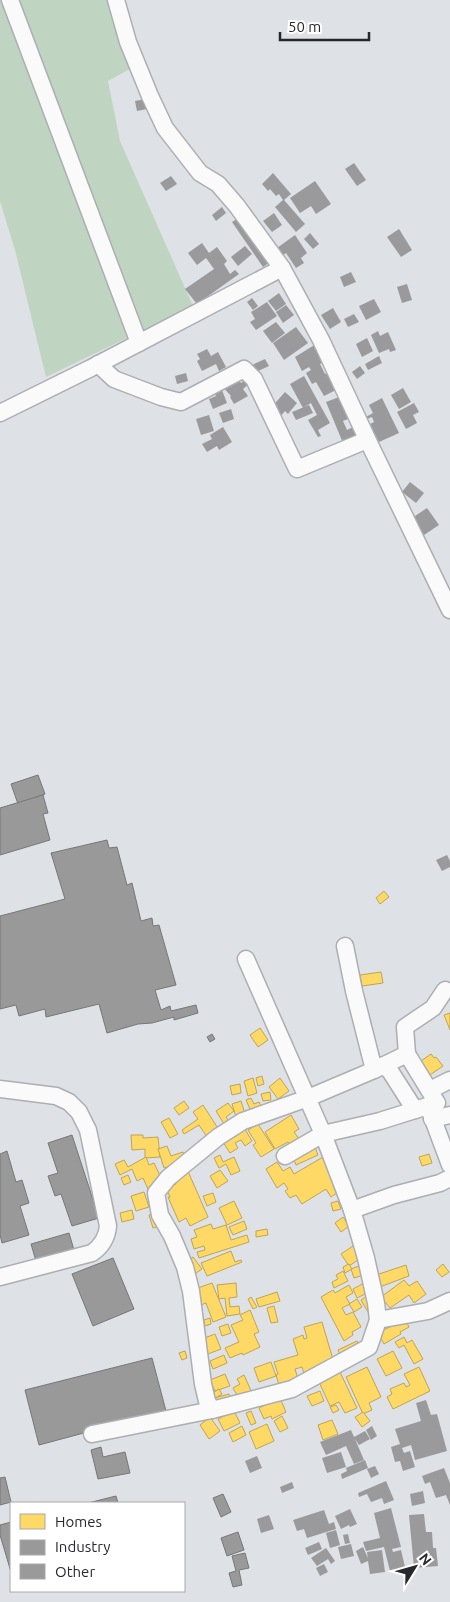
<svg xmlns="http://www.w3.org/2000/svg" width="450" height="1602" viewBox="0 0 450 1602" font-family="Ubuntu,sans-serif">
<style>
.green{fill:#bfd5c2}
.homes{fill:#ffd966;stroke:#bea454}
.industry{fill:#999;stroke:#767778}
.building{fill:#9a999b}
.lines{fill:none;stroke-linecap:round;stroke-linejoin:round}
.minor-casing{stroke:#acaeb2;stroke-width:19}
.minor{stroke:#fafafb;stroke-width:16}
</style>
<rect width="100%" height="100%" fill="#dee1e6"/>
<!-- green -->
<path class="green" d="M0 0H110L130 69 108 81 120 141 193 306 46 377 15 250 0 201Z"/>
<!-- homes -->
<g class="homes">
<path d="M384 891 389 897 380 904 376 898Z"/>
<path d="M381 972 383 983 362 986 360 975Z"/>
<path d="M450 1013V1030L444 1015Z"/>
<path d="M260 1028 268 1040 258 1047 250 1035Z"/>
<path d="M431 1054 434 1058 436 1057 443 1066 430 1075 421 1061Z"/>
<path d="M262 1076 264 1084 258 1086 256 1078Z"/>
<path d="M253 1078 257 1093 248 1096 244 1081Z"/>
<path d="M280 1078 289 1091 278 1099 269 1087Z"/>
<path d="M240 1084 241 1093 232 1095 230 1086Z"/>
<path d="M270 1092 271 1100 263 1101 261 1094Z"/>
<path d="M251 1098 254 1104 259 1102 264 1111 253 1116 246 1100Z"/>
<path d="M184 1101 189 1108 179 1115 174 1108Z"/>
<path d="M241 1101 246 1117 237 1120 232 1104Z"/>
<path d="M228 1103 234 1111 226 1117 231 1124 226 1127 216 1111Z"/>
<path d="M203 1105 221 1133 209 1140 199 1125 184 1134 182 1130 198 1119 193 1112Z"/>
<path d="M291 1115 299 1129 294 1132 301 1142 292 1148 288 1142 275 1149 265 1132Z"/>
<path d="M169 1118 178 1134 170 1138 161 1122Z"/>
<path d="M258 1124 274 1149 261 1157 253 1145 256 1143 248 1130Z"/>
<path d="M243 1126 252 1141 245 1146 241 1140 235 1143 238 1148 230 1153 221 1139Z"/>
<path d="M131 1135H143V1138L158 1137 160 1157 145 1158V1149L132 1150Z"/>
<path d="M314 1145 318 1155 296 1165 292 1155Z"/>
<path d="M167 1146 171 1156 183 1152 186 1160 164 1168 158 1149Z"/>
<path d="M429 1154 432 1163 422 1166 419 1157Z"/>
<path d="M220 1155 223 1162 234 1157 240 1171 231 1175 226 1164 219 1168 214 1158Z"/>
<path d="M146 1157 149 1165 154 1163 163 1182 148 1189 143 1178 137 1181 132 1169 120 1175 115 1164 124 1160 128 1167Z"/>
<path d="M323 1157 339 1184 334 1187 337 1193 331 1197 326 1189 302 1204 296 1195 290 1198 285 1191 288 1189 284 1183 277 1188 266 1169 277 1162 283 1171 290 1167 294 1174Z"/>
<path d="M187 1169 208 1217 190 1226 186 1218 179 1222 168 1197H170L166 1188 176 1184 172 1175Z"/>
<path d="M220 1170 228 1181 217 1188 210 1176Z"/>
<path d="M128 1175 131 1182 124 1185 121 1178Z"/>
<path d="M144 1192 149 1207 136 1211 131 1196Z"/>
<path d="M213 1193 216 1202 207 1206 203 1196Z"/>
<path d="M234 1201 242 1218 227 1225 219 1208Z"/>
<path d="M338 1201 341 1209 333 1211 331 1203Z"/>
<path d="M132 1210 134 1219 122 1222 120 1213Z"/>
<path d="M156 1213 160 1226 153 1228 149 1215Z"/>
<path d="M343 1217 349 1226 341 1232 335 1223Z"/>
<path d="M244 1221 247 1229 233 1235 229 1227Z"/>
<path d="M211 1224 213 1229 226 1225 231 1240 247 1235 249 1242 199 1258 197 1252 205 1250 204 1246 194 1249 191 1239 197 1237 194 1230Z"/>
<path d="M267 1229 268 1235 256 1237V1231Z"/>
<path d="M356 1244 364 1256 349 1266 341 1254Z"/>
<path d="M231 1251 235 1262 241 1260 242 1262 207 1276 201 1263Z"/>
<path d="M193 1257 202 1269 193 1275 184 1263Z"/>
<path d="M349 1264 352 1269 345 1273 343 1267Z"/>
<path d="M364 1264 367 1274 354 1278 351 1269Z"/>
<path d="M443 1264 449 1272 442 1277 436 1270Z"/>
<path d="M406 1265 409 1276 377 1288 373 1276Z"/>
<path d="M343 1271 348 1281 334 1288 332 1282 338 1279 336 1275Z"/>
<path d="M404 1280 409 1286 417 1281 426 1294 414 1303 409 1295 390 1308 381 1297Z"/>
<path d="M212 1283 226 1317 213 1322 206 1303 201 1305 195 1289Z"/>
<path d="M236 1283 237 1297 229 1298 230 1307 239 1306 240 1314 227 1316 225 1298 219 1299 217 1285Z"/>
<path d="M364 1283 369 1292 357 1298 353 1289Z"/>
<path d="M349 1285 353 1293 346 1297 350 1304 342 1308 346 1315 353 1312 361 1327 352 1332 353 1335 344 1341 321 1297 333 1290 335 1293Z"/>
<path d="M277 1292 280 1301 259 1307 256 1299Z"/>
<path d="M367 1296 374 1309 368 1312 361 1300Z"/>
<path d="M251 1297 257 1307 253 1309 248 1299Z"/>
<path d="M357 1299 362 1307 354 1312 349 1304Z"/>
<path d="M274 1306 278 1322 271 1323 267 1308Z"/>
<path d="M250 1310 259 1332 254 1334 260 1347 243 1355 242 1353 230 1358 225 1348 239 1342 231 1325 243 1320 240 1315Z"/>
<path d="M210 1318 211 1324 205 1326 204 1320Z"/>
<path d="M405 1319 409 1327 400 1332 401 1334 384 1344 378 1333Z"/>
<path d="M322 1322 334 1363 304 1374 302 1367 295 1369 298 1379 279 1385 276 1375 278 1374 274 1362 298 1355 293 1339 303 1335 304 1339 307 1338 304 1327Z"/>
<path d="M228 1324 231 1333 222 1336 219 1327Z"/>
<path d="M215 1334 221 1349 208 1354 202 1339Z"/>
<path d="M404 1337 407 1343 412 1340 423 1359 414 1364 404 1345 399 1348 395 1342Z"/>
<path d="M357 1341 360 1348 341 1357 338 1350Z"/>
<path d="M185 1351 187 1358 182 1360 179 1353Z"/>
<path d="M393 1351 402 1368 386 1376 377 1359Z"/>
<path d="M224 1355 227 1363 213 1369 210 1361Z"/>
<path d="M271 1362 276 1376 259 1382 254 1368Z"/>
<path d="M367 1367 381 1397 369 1403 372 1410 363 1414 346 1377Z"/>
<path d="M419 1367 430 1391 393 1409 387 1397 392 1394 390 1389 404 1383 406 1387 410 1385 404 1374Z"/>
<path d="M340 1372 357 1408 345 1413 339 1402 330 1406 319 1382Z"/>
<path d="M225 1374 230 1386 215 1391 210 1380Z"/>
<path d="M244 1375 252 1393 241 1402 233 1388 240 1384 237 1379Z"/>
<path d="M219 1389 222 1394 214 1399 211 1394Z"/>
<path d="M320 1391 324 1401 312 1406 307 1396Z"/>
<path d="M229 1394 231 1401 216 1405 214 1398Z"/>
<path d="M280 1398 286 1412 272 1419 271 1416 264 1419 259 1408Z"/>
<path d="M336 1405 339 1410 333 1413 330 1407Z"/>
<path d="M234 1411 240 1423 224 1431 218 1419Z"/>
<path d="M251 1411 256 1423 251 1425 246 1413Z"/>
<path d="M363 1412 370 1421 362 1427 355 1417Z"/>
<path d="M282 1416 288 1428 280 1432 274 1421Z"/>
<path d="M210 1417 220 1431 209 1439 200 1425Z"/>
<path d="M332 1420 338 1434 323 1440 318 1425Z"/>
<path d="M267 1424 274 1441 256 1449 249 1432Z"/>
<path d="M242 1426 246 1435 233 1442 229 1433Z"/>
</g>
<!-- industry -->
<g class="industry">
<path d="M38 775 45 794 18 804 11 784Z"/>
<path d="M43 795 48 813 43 814 50 840 0 855V808Z"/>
<path d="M107 840 109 848 117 847 127 885 132 883 141 921 152 918 153 926 159 925 176 985 155 990 161 1010 170 1006 171 1011 196 1005 198 1013 174 1020V1017L152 1023 138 1024 107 1033 99 1004 46 1017 45 1009 19 1016 16 1005 0 1009V916L65 899 51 853Z"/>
<path d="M212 1034 215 1039 210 1042 207 1037Z"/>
<path d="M72 1135 99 1218 72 1226 61 1194 55 1196 48 1176 58 1173 48 1143Z"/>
<path d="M7 1151 16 1182 22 1180 29 1203 20 1206 29 1235 2 1243 0 1235V1154Z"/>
<path d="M69 1233 74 1250 36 1261 31 1244Z"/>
<path d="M113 1258 134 1309 93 1326 72 1274Z"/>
<path d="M152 1358 166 1411 39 1445 25 1390Z"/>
<path d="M101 1447 103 1457 125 1452 130 1473 98 1479 91 1450Z"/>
<path d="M5 1477 11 1502 0 1505V1478Z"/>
<path d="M223 1494 231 1512 221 1517 213 1498Z"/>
<path d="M116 1496 118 1503H88Z"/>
<path d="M11 1522V1572L0 1535V1525Z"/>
<path d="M238 1532 244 1550 227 1556 221 1538Z"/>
<path d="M245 1553 249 1568 239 1570 242 1585 233 1587 229 1573 236 1571 232 1556Z"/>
</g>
<!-- building -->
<g class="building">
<path d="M145 99 147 109 137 111 135 101Z"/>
<path d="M354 163 366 180 357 186 345 169Z"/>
<path d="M273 173 291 194 284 200 305 224 296 232 275 207 283 200 279 194 276 196 270 189 268 191 262 184Z"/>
<path d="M171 176 177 184 166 191 160 183Z"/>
<path d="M315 181 331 204 316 214 311 206 300 213 290 198Z"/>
<path d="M222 207 226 213 216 221 212 215Z"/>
<path d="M274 213 282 225 272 232 263 221Z"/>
<path d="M243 215 274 259 263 267 232 222Z"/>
<path d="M399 229 412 250 401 257 387 237Z"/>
<path d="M310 233 319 244 313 249 304 239Z"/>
<path d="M295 235 307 253 301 258 304 263 296 268 286 253 282 256 277 248Z"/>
<path d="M202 243 209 253 217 247 227 261 224 264 230 274 235 270 239 274 197 304 185 289 214 269 206 258 197 265 188 253Z"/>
<path d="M245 246 252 254 238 266 231 257Z"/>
<path d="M351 272 356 282 344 287 340 277Z"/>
<path d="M407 284 412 300 402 303 397 287Z"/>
<path d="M279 293 286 304 276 311 268 301Z"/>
<path d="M252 298 258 306 253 310 247 302Z"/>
<path d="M374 299 381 312 366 320 359 306Z"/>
<path d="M267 302 277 316 256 330 250 322 255 319 251 312Z"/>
<path d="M286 305 294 315 283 323 276 312Z"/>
<path d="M333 308 341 322 330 329 321 315Z"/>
<path d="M354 314 359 322 348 327 344 319Z"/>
<path d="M276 322 285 333 272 343 263 331Z"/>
<path d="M296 327 308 343 284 360 273 343Z"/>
<path d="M378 331 380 336 388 332 396 350 390 352 389 349 379 353 371 335Z"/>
<path d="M367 338 373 351 362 357 356 344Z"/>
<path d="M316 344 325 361 320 364 325 374 331 370 340 388 324 396 316 382 312 384 306 373 311 370 309 367 302 371 295 357Z"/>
<path d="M207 349 211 356 218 352 226 367 219 371 216 364 202 371 197 361 200 359 197 354Z"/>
<path d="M379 356 382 363 368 370 365 364Z"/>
<path d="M265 359 269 366 256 372 252 365Z"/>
<path d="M360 366 365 373 357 379 352 372Z"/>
<path d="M186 373 188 381 177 384 175 376Z"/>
<path d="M235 376 241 383 248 377 251 382 243 389 248 396 234 404 230 397 231 396 222 386Z"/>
<path d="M304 376 330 423 318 430 321 436 318 437 308 420 317 415 311 403 303 408 290 384Z"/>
<path d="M220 385 227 403 213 409 209 399 216 396 212 388Z"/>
<path d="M403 388 411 402 399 409 391 395Z"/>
<path d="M285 392 297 403 288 414 285 411 280 417 270 409Z"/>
<path d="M339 397 348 419 343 421 347 430 353 427 357 437 343 443 326 402Z"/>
<path d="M382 398 399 433 379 442 370 424 374 422 372 417 367 419 366 417 373 413 369 405Z"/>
<path d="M414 403 419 412 413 415 417 423 406 429 397 412Z"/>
<path d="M309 405 313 413 296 420 292 412Z"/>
<path d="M231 409 234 419 223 423 219 413Z"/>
<path d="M209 415 214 431 201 435 196 419Z"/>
<path d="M223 427 232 442 219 450 217 446 207 452 202 444 212 439 210 435Z"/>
<path d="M410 482 424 493 416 503 402 492Z"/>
<path d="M427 508 439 525 424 535 412 518Z"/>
<path d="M447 855 450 861V867L442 871 436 860Z"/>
<path d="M426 1400 431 1415 437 1414 447 1451 415 1460 411 1445 402 1448 404 1453 410 1451 415 1467 403 1471 400 1461 395 1462 391 1447 400 1444 395 1429 421 1421 416 1403Z"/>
<path d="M372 1426 377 1436 371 1440 366 1430Z"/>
<path d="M351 1430 354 1437 365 1431 370 1439 359 1445 355 1439 364 1460 354 1464 346 1446 326 1455 320 1442Z"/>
<path d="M341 1452 346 1467 327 1473 322 1458Z"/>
<path d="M257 1456 262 1468 250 1473 245 1461Z"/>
<path d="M365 1460 368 1468 342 1479 341 1474 347 1471 346 1468Z"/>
<path d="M375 1466 379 1474 371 1478 367 1469Z"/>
<path d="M444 1468 450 1483V1505L446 1495 436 1498 430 1482 425 1484 422 1476Z"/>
<path d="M386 1481 394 1500 384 1504 382 1498 371 1502 367 1494 359 1497 358 1493Z"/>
<path d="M292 1482 294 1488 282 1493 280 1487Z"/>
<path d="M423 1491 425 1503 412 1506 410 1494Z"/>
<path d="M391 1508 401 1547 392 1549 393 1552 401 1550 405 1567 390 1571 384 1547 366 1551 363 1542 380 1538 374 1513Z"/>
<path d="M350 1509 357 1524 350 1527 349 1525 341 1529 335 1516Z"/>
<path d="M324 1510 329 1524 334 1522 336 1529 307 1538 304 1529 297 1531 293 1520Z"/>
<path d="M424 1514 426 1532H432L433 1548H436L438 1566 414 1568 409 1515Z"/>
<path d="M269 1515 274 1529 261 1533 257 1519Z"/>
<path d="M336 1530 340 1545 330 1548 326 1533Z"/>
<path d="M348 1534 350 1543 345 1544 343 1535Z"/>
<path d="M319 1542 322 1549 308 1555 305 1548Z"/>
<path d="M351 1544 354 1556 341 1559 338 1547Z"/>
<path d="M363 1547 368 1558 367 1552 382 1550 385 1572 370 1574 368 1561 361 1564 356 1551Z"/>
<path d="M326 1548 335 1561 331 1564 328 1559 317 1566 311 1558Z"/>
<path d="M324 1564 328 1572 320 1576 316 1568Z"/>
</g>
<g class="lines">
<!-- minor casing -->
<g class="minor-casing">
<g id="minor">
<path d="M10 0 139 343"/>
<path d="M116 0 128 42 150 96 165 128 200 173 218 184 237 206 282 268 321 340 370 445 450 610"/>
<path d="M98 364 114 379 161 397 181 402 244 369 254 379 297 469 367 440"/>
<path d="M0 413 91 368 282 268"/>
<path d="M345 946 354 991 374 1070"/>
<path d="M246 959 323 1134 352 1210 366 1258 376 1303 378 1320 369 1347 292 1389 212 1410 207 1401 203 1384 191 1291 185 1267 172 1236 160 1215 156 1193 168 1178 218 1137 243 1121 308 1098 374 1070 407 1054 437 1103 380 1121 323 1134 285 1156"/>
<path d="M407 1054 405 1027 433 1008 445 990"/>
<path d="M384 1065 390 1071 415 1110"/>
<path d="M0 1089 56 1096 69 1102 79 1112 88 1130 108 1226C107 1238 102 1246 92 1253L0 1277"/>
<path d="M430 1090 450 1080"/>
<path d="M428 1106 450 1165"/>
<path d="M432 1119 450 1115"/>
<path d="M352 1210 394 1195 440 1183 450 1178"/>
<path d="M378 1320 428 1311 450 1301"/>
<path d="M92 1434 212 1410"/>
</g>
</g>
<!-- minor -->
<use href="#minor" class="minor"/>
</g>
<!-- legend -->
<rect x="10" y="1502" width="175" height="90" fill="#ffffff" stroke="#a8a9aa"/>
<rect x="20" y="1514" width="25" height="15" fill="#ffd966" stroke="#a8a9aa"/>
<text x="55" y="1527" font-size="15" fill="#26282b">Homes</text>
<rect x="20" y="1540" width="25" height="15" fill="#999999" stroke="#a8a9aa"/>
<text x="55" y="1552" font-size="15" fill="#26282b">Industry</text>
<rect x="20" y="1564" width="25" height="15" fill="#9a999b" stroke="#a8a9aa"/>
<text x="55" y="1577" font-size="15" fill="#26282b">Other</text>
<!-- north arrow -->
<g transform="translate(415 1567) rotate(53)" stroke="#ffffff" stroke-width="4" paint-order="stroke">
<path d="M0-4L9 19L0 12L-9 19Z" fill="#26282b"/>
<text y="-8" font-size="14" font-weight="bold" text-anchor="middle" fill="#26282b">N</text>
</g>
<!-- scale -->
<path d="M280 32v8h89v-8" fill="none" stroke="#26282b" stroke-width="2.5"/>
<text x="288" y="32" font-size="15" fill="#26282b" stroke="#ffffff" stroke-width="4" paint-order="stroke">50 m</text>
</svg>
